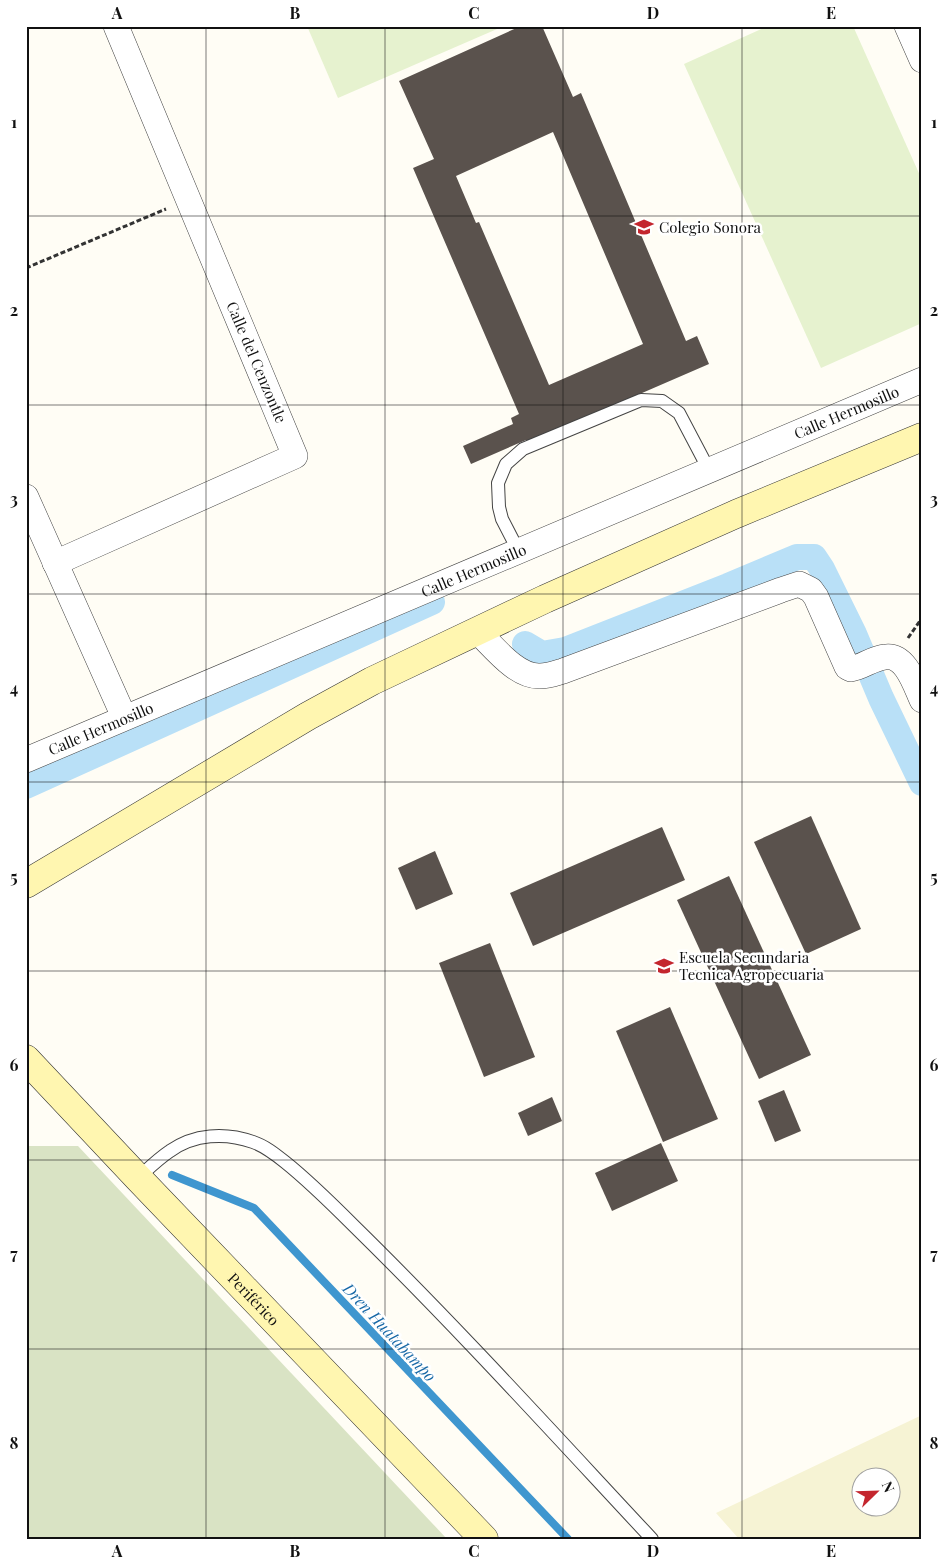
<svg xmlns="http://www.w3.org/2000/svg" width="948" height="1565" viewBox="0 0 948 1565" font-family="'Playfair Display',serif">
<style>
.farmland{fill:#f6f3d4;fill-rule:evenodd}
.cemetery{fill:#d9e3c4}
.pitch{fill:#e6f2cf}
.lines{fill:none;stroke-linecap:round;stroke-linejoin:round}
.stream{stroke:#3f96cf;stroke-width:8}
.canal{stroke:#b9e0f7;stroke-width:26}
.building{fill:#5a524d;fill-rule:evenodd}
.lane-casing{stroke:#444;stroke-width:14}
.street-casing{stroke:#444;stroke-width:26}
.secondary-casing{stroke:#333;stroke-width:29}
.path{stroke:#333;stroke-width:3;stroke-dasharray:5 2.5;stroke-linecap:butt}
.lane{stroke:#fff;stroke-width:12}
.street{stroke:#fff;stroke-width:25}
.secondary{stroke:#fff6b0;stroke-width:28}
.grid{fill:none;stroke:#111;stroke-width:1;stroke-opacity:0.55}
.labels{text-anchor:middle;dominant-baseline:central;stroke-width:5;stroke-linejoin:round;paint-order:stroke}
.poi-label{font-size:15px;fill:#111;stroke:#fff;text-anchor:start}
.street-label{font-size:15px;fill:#111;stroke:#fff}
.water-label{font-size:16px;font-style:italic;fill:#1768a6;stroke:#fff}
.neatline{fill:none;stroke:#111;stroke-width:2}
.grid-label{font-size:16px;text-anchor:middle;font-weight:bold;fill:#111}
</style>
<rect width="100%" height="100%" fill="#fffdf5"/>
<!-- farmland -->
<path class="farmland" d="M922 1415V1539H739L716 1513ZM860 1478H890V1508H860Z"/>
<!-- cemetery -->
<path class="cemetery" d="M26 1146H78L447 1539H26Z"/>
<!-- pitch -->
<g class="pitch">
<path d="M307 26H504L338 98Z"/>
<path d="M768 26H853L922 180V323L821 368 684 64Z"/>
</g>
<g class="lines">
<!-- stream -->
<path class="stream" d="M172 1175 254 1208 568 1539"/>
<!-- canal -->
<g class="canal">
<path d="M525 644 542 654 565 650 728 586 797 557H814L822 569 854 634 881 698 922 783"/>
<path d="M26 786 432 602"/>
</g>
</g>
<!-- building -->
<g class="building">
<path d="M521 26H542L573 97 581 93 686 341 697 336 709 364 529 442 526 440 471 464 463 446 513 424 511 418 519 414 413 168 434 159 399 81ZM553 132 643 344 549 385 479 222 476 223 456 176Z"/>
<path d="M811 816 861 929 806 954 754 842Z"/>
<path d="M662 827 685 880 533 946 510 893Z"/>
<path d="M435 851 453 894 416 910 398 868Z"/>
<path d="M729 876 811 1055 759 1079 677 900Z"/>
<path d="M490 943 535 1057 484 1077 439 963Z"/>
<path d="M670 1007 718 1119 663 1142 616 1031Z"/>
<path d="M784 1090 801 1131 775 1142 758 1101Z"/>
<path d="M552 1097 562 1121 528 1136 518 1113Z"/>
<path d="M661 1143 678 1181 612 1211 595 1173Z"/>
</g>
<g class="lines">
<!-- lane casing -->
<g class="lane-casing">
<g id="lane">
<path d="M519 552 502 519 499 507 498 483 506 464 523 449 641 400 662 401 679 413 709 470"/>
<path d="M138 1178C148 1169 158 1159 170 1151 194 1134 225 1132 253 1142 265 1146 275 1154 285 1162 310 1182 332 1204 354 1226 457 1327 554 1434 652 1539"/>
</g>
</g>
<!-- street casing -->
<g class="street-casing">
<g id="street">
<path d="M907 26 922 60"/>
<path d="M26 497 124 717"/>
<path d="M55 563 295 456 116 26"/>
<path d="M477 631C493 646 516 677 540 676 548 676 556 673 563 671L781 590 799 584 811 590 816 597 847 667 851 669C863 667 873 658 885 657 906 654 915 685 922 700"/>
<path id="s1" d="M26 760 922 380"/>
</g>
</g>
<!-- secondary casing -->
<g class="secondary-casing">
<g id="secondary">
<path d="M26 884 308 716 372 681 545 599 736 514 922 437"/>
<path id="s2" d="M26 1059 138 1178 484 1539"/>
</g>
</g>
<!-- path -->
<g class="path">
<path d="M26 268 166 209"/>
<path d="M908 638 922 618"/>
</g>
<!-- lane -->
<use href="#lane" class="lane"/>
<!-- street -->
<use href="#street" class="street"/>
<!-- secondary -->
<use href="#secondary" class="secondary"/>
</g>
<!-- grid -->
<path class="grid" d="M206 26V1539M385 26V1539M563 26V1539M742 26V1539M26 216H922M26 405H922M26 594H922M26 782H922M26 971H922M26 1160H922M26 1349H922"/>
<!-- icons -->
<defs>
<g id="school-bare" transform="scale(1.5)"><path d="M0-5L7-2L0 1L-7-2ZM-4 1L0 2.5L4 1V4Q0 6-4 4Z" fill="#c4262e" stroke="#fff" stroke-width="2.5" paint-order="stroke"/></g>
</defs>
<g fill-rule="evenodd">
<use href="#school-bare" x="644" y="227"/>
<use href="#school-bare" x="664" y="966"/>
</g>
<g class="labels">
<!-- poi labels -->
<g class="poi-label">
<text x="659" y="227">Colegio Sonora</text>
<text x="679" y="957">Escuela Secundaria<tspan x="679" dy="17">Tecnica Agropecuaria</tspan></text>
</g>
<!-- street labels -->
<g class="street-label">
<text transform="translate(257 362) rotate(67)">Calle del Cenzontle</text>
<text stroke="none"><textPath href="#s1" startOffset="891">Calle Hermosillo</textPath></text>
<text stroke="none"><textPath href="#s1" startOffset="486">Calle Hermosillo</textPath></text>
<text stroke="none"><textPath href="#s1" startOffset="81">Calle Hermosillo</textPath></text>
<text stroke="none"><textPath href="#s2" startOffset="331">Periférico</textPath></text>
</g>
<!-- water labels -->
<g class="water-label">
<text transform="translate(390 1332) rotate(47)">Dren Huatabampo</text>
</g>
</g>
<!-- border -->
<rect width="948" height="1565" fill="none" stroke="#ffffff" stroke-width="55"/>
<!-- north arrow -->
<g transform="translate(876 1492) rotate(67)"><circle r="24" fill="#ffffff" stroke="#a0a0a0"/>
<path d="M0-4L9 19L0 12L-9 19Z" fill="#c4262e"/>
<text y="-8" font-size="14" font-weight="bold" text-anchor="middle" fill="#111111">N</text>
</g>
<rect x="28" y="28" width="892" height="1510" class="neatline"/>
<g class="grid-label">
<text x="117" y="19">A</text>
<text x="295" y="19">B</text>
<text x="474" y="19">C</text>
<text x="653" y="19">D</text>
<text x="831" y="19">E</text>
<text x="14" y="128">1</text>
<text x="934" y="128">1</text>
<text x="14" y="316">2</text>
<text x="934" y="316">2</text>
<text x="14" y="505">3</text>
<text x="934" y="505">3</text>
<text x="14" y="694">4</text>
<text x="934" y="694">4</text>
<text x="14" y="883">5</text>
<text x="934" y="883">5</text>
<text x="14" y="1071">6</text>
<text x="934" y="1071">6</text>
<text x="14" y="1260">7</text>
<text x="934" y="1260">7</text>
<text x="14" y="1449">8</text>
<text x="934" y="1449">8</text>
<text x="117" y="1557">A</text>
<text x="295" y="1557">B</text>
<text x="474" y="1557">C</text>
<text x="653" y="1557">D</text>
<text x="831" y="1557">E</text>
</g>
</svg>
